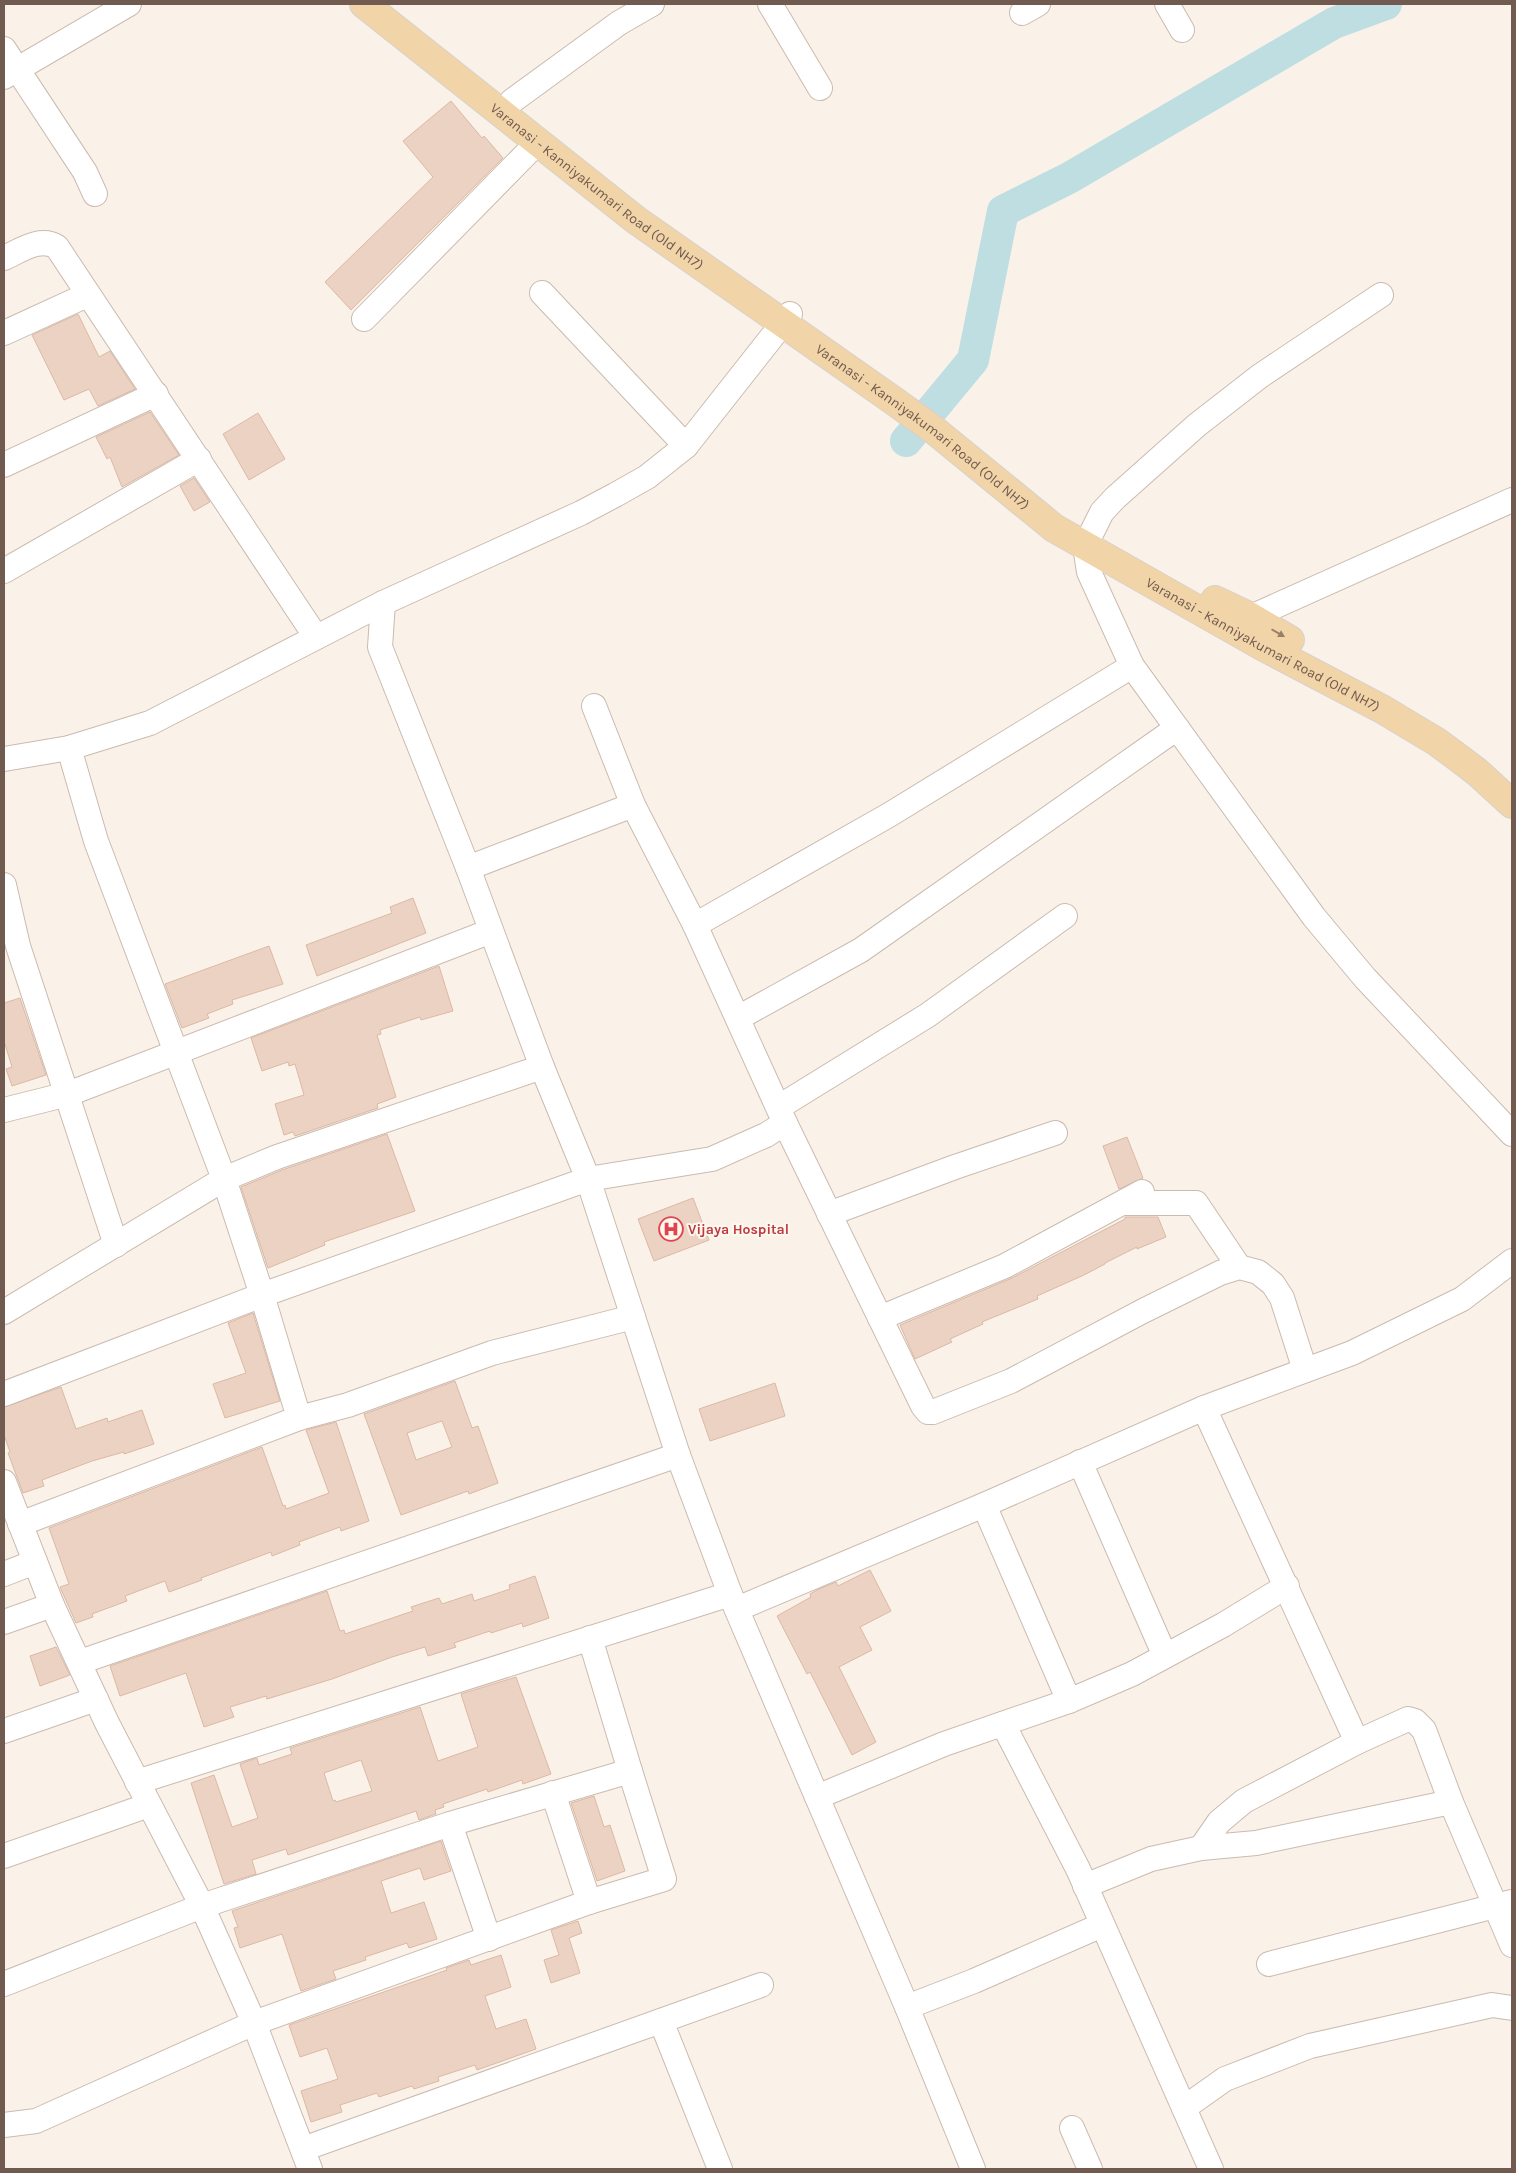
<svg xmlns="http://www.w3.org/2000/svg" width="1516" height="2173" viewBox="0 0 1516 2173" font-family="Karla,sans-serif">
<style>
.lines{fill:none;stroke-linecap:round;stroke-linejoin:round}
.river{stroke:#bedee2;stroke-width:32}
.building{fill:#ecd2c2;stroke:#ddb8a4;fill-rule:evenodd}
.minor-casing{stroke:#cbbaaf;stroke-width:26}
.major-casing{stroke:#d7d1ce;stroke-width:30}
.minor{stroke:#fff;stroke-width:24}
.major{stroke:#f1d4a7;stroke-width:28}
.oneway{fill:#977f69}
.labels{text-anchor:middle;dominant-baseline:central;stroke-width:4;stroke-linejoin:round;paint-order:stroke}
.street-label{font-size:14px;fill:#715a4f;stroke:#fdf7ee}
.health-label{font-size:14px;font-weight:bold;fill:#be3a42;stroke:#fdf7ee;text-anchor:start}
</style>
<rect width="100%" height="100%" fill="#faf2e8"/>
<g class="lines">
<!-- river -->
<path class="river" d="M906 441 973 360 1003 211 1069 178 1334 23 1386 4"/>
</g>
<!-- building -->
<g class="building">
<path d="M451 101 482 138 484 136 503 158 351 310 325 282 433 177 403 141Z"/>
<path d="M78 314 99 357 110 351 135 389 98 406 89 389 64 400 32 335Z"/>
<path d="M150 412 179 455 122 487 110 457 107 459 96 437Z"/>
<path d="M258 413 285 459 249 480 223 434Z"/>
<path d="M194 478 210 502 194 511 180 486Z"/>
<path d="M413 898 426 933 317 976 306 945 392 913 390 907Z"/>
<path d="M269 946 283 984 232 1000 233 1004 207 1014 209 1018 182 1028 165 984Z"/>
<path d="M439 966 453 1011 421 1020 420 1017 380 1030 381 1034 377 1035 396 1097 377 1104 378 1108 295 1136 293 1132 284 1135 275 1104 304 1095 295 1064 289 1066 288 1062 262 1071 251 1038Z"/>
<path d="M20 998 46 1075 12 1086 6 1069 12 1067 4 1041V1003Z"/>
<path d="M387 1134 415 1211 324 1242 325 1245 268 1268 241 1187 282 1170Z"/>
<path d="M1127 1137 1143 1178 1119 1189 1103 1146Z"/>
<path d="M693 1198 709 1240 654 1261 638 1219Z"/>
<path d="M1125 1217H1158L1166 1237 1137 1249V1247L1105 1263V1264L1084 1275 1037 1296 1038 1299 982 1322 983 1324 950 1339 952 1342 915 1359 900 1325 1012 1278 1125 1219Z"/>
<path d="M253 1313 280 1401 225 1418 213 1384 246 1373 228 1323Z"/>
<path d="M455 1381 472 1428 478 1426 498 1483 469 1494 468 1491 401 1515 364 1414ZM442 1421 452 1447 416 1460 407 1433Z"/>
<path d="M775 1383 785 1416 710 1441 699 1409Z"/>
<path d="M61 1387 76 1429 107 1418 108 1422 142 1410 154 1444 124 1454V1452L92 1461 42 1480 44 1486 23 1493 8 1453 10 1452 4 1435V1407Z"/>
<path d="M336 1422 369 1521 341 1531 340 1527 299 1542 300 1545 272 1556 271 1552 201 1578 202 1580 169 1592 165 1581 125 1596 127 1601 92 1614 93 1617 76 1623 60 1587 69 1584 49 1528 262 1447 283 1506 285 1505 286 1509 329 1493 306 1430Z"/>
<path d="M870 1570 891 1611 860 1627 872 1650 839 1667 876 1742 852 1755 810 1672 807 1674 777 1616 811 1597 810 1594 819 1589 836 1582 838 1586Z"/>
<path d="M535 1576 549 1618 523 1627 522 1623 491 1633 490 1631 454 1643 456 1647 428 1656 425 1647 392 1657 332 1679 267 1699 266 1696 230 1707 234 1717 204 1727 186 1673 120 1696 110 1666 327 1591 340 1631 344 1630 345 1634 413 1611 411 1607 439 1598 442 1604 472 1594 474 1601 510 1589 509 1585Z"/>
<path d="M56 1647 70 1675 40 1686 30 1656Z"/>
<path d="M516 1677 551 1774 523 1784 522 1780 488 1792 487 1789 443 1804 444 1807 435 1810 436 1814 419 1820 416 1811 288 1855 286 1849 252 1860 256 1874 224 1884 191 1783 214 1775 232 1827 258 1818 240 1764 257 1758 259 1765 292 1754 290 1748 420 1707 438 1761 478 1747 461 1694ZM361 1760 372 1791 336 1802 335 1800 333 1801 324 1773Z"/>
<path d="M594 1796 604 1827 610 1825 625 1871 597 1881 571 1803Z"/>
<path d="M441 1841 451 1871 424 1880 420 1868 381 1881 391 1913 424 1902 437 1939 409 1948 407 1943 365 1957 366 1960 333 1971 336 1979 301 1991 282 1934 240 1948 234 1928 238 1927 232 1911Z"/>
<path d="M578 1921 582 1933 569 1938 580 1973 551 1983 544 1960 559 1955 551 1930Z"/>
<path d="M501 1955 511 1987 485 1996 496 2029 526 2019 536 2049 477 2070 475 2065 438 2077 439 2081 414 2089 412 2086 379 2097 377 2093 340 2105 342 2112 311 2122 301 2091 338 2079 327 2048 300 2057 289 2025 447 1970 446 1968 469 1960 471 1965Z"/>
</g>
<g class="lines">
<!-- minor casing -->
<g class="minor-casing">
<g id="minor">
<path d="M770 4 820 88"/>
<path d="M1167 4 1182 30"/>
<path d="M1022 13 1038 4"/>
<path d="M4 49 85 172 95 194"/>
<path d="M4 77 129 4"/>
<path d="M512 101 619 23 652 4"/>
<path d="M4 258C20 251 40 236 57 247L316 637"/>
<path d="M542 293 686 446"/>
<path d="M1381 295 1260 376 1197 425 1115 498 1102 512 1085 546 1089 572 1132 666 1314 917 1365 978 1512 1134"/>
<path d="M364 319 537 143"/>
<path d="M4 333 87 295"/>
<path d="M4 465 156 394"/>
<path d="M4 571 199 459"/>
<path d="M383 603 380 647 468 868 542 1067 588 1179 678 1455 730 1594 907 2007 973 2169"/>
<path d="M1251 617 1512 500"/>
<path d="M594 706 633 805"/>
<path d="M69 748 96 841 224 1179 262 1295 588 1179 712 1159 766 1135 785 1123"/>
<path d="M4 759 69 748 150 723 383 603 581 513 615 495 647 477 686 446 790 314"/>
<path d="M468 868 633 805 695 925 785 1123 923 1406 928 1412H933L1011 1381 1143 1311 1220 1273 1239 1267 1258 1272 1273 1284 1282 1298 1305 1370"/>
<path d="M4 885 18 946 116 1245"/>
<path d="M695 925 889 815 1132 666"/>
<path d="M738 1018 861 950 1177 728"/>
<path d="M779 1107 928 1015 1065 916"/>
<path d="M4 1110 68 1094 491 931"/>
<path d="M1123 1203H1196L1239 1267"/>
<path d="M829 1214 955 1167 1055 1133"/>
<path d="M4 1312 224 1179 277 1157 542 1067"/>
<path d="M880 1318 1005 1266 1142 1192"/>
<path d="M4 1394 262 1295 299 1418"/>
<path d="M1204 1408 1357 1742"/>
<path d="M1080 1462 1165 1656"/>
<path d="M4 1482 52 1605 107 1723 202 1906 254 2023 310 2169"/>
<path d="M984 1505 1069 1701"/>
<path d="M20 1524 299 1418 348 1405 492 1353 633 1317"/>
<path d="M4 1574 35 1562"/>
<path d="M737 1609 984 1505 1204 1408 1352 1353 1462 1299 1512 1261"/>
<path d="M4 1622 52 1605"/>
<path d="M590 1638 630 1771"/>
<path d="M80 1662 678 1455"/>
<path d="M1003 1724 1078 1869 1211 2169"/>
<path d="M4 1731 96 1699"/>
<path d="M137 1782 730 1594"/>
<path d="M553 1793 589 1902"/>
<path d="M817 1797 944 1744 1069 1701 1132 1674 1223 1625 1287 1586"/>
<path d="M450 1824 489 1939"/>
<path d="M1201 1848 1219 1822 1244 1801 1357 1742 1408 1719 1415 1721 1424 1730 1451 1802 1512 1945"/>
<path d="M4 1856 149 1805"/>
<path d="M1085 1886 1151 1859 1201 1848 1256 1843 1451 1802"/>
<path d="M1269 1964 1511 1902"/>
<path d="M4 1984 202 1906 450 1824 630 1771 664 1879 589 1902 254 2023 36 2121 4 2125"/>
<path d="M907 2007 974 1981 1102 1925"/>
<path d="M661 2021 720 2169"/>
<path d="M1184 2108 1225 2079 1310 2046 1492 2005 1512 2008"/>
<path d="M1072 2128 1090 2169"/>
<path d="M303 2149 761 1985"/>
</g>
</g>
<!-- major casing -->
<g class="major-casing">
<g id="major">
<path id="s1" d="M364 4 636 220 894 401 934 430 1054 528 1262 646 1382 709 1437 742 1460 759 1477 772 1512 804"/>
<path d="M1215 600 1251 617 1290 640"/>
</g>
</g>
<!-- minor -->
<use href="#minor" class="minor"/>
<!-- major -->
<use href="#major" class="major"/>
</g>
<!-- one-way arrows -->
<defs><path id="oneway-solid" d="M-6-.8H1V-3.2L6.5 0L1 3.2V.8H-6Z" transform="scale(1.25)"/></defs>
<use class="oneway" href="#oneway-solid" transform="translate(1278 633) rotate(30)"/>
<!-- icons -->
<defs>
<g id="hospital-ring" transform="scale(1.25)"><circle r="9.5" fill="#fdf7ee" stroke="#e0444e" stroke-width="1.5"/><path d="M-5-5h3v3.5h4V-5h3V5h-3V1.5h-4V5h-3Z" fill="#e0444e"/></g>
</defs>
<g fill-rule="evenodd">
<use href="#hospital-ring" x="671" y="1229"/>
</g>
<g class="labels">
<!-- street labels -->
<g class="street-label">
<text stroke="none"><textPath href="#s1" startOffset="296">Varanasi - Kanniyakumari Road (Old NH7)</textPath></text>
<text stroke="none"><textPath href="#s1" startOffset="701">Varanasi - Kanniyakumari Road (Old NH7)</textPath></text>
<text stroke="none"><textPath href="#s1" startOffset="1106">Varanasi - Kanniyakumari Road (Old NH7)</textPath></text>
</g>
<!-- health labels -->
<g class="health-label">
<text x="688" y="1229">Vijaya Hospital</text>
</g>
</g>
<!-- border -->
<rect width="1516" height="2173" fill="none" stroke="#715a4f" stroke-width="10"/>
</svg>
